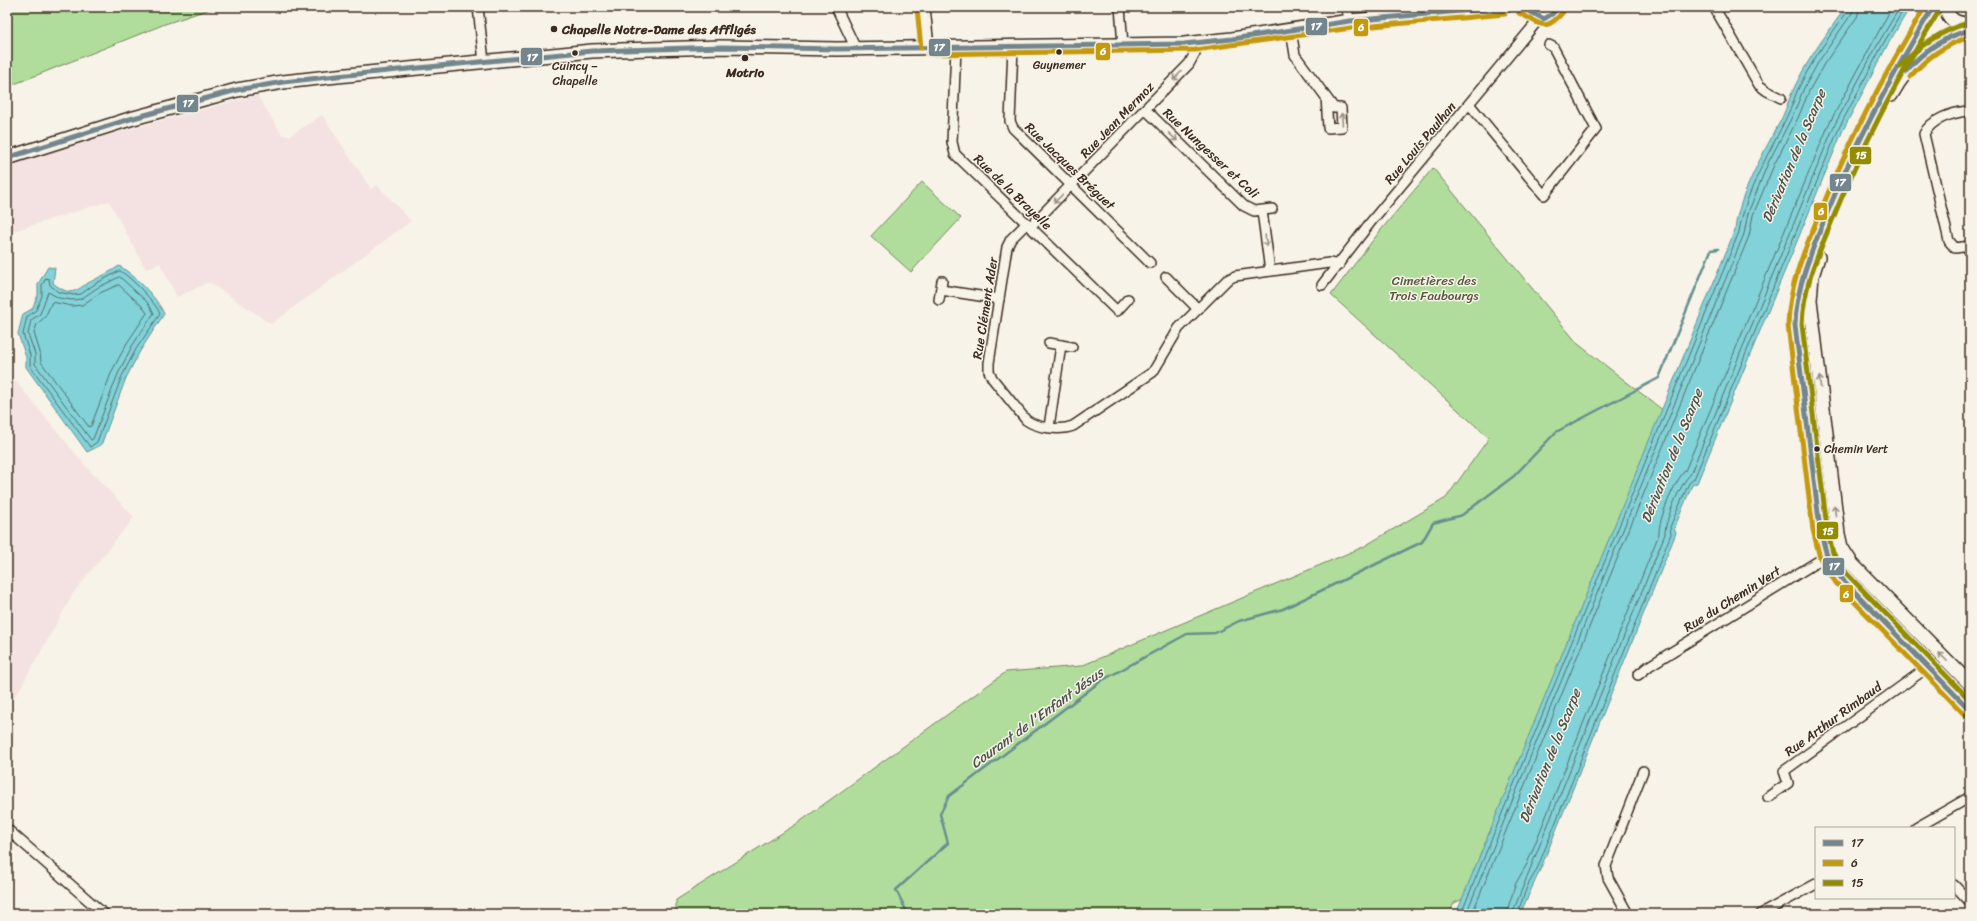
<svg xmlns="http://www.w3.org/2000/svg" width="1977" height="921" viewBox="0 0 1977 921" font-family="Sriracha,sans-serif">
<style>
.built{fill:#f4e1e1}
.green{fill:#b0dd9c;stroke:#76845d}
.water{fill:#81d2d9;stroke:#658f8e}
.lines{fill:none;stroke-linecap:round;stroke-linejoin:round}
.shore{stroke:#576d69;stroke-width:1}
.stream{stroke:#658f8e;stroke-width:2.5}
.minor-casing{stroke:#3b2a1e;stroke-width:12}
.tertiary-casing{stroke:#3b2a1e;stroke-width:14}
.secondary-casing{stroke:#3b2a1e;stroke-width:16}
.minor{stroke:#f7f3e8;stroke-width:9}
.tertiary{stroke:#f7f3e8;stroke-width:11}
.secondary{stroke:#f7f3e8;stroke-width:13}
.bus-1-casing{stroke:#f7f3e8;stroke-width:8}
.bus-2-casing{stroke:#f7f3e8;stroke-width:8}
.bus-3-casing{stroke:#f7f3e8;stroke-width:8}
.bus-1{stroke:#73868d;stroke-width:5}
.bus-2{stroke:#c4990c;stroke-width:5}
.bus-3{stroke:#938b00;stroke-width:5}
.oneway{stroke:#998e83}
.poi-dot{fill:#3b2a1e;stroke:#f7f3e8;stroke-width:1.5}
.labels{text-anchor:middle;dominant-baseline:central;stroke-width:3;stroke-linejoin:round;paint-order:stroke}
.bus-label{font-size:12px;fill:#3b2a1e;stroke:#f7f3e8}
.poi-label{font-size:13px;font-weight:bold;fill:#3b2a1e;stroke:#f7f3e8;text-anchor:start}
.street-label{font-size:13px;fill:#3b2a1e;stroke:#f7f3e8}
.park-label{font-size:13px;fill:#58573e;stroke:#f7f3e8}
.water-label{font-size:14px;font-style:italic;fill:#4c544d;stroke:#f7f3e8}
.line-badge{stroke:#f7f3e8;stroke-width:1.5}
.badge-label{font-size:11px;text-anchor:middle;font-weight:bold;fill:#fff}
</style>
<rect width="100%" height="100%" fill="#f7f3e8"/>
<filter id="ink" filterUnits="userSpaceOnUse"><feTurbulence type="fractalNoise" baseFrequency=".025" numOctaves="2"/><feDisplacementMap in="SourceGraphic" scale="8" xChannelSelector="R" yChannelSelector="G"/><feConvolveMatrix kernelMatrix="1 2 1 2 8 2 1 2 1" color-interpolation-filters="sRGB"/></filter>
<g filter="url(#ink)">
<!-- built -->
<g class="built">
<path d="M257 95 282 135 290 136 322 115 371 189 377 185 411 221 271 324 209 282 177 297 160 263 146 269 109 201 7 233V166L78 143Z"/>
<path d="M7 371 90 471 134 517 74 592 18 692 7 707Z"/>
</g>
<!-- green -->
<g class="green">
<path d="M8 7H216L165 24 7 87Z"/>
<path d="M1433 168 1578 344 1701 440 1522 873 1454 903 1449 914H676V900L798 823 1006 672 1081 666 1363 547 1446 498 1489 438 1331 295 1380 231Z"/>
<path d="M922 182 961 218 911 272 871 236Z"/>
</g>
<!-- water -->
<g class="water">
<path d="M1846 7H1910L1887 46 1843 130 1697 483 1692 485 1674 529 1676 533 1540 870 1520 914H1456L1735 230C1738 196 1766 148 1782 118 1787 107 1790 95 1796 84 1809 57 1828 32 1846 7Z"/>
<path d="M119 266C134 274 158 299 164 314L140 351 126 378 101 445 87 452 26 367V357L18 334 23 314 32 309 38 295V284L48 267 55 268 53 283C74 300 76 288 94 280 103 275 111 272 119 266Z"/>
</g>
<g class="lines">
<!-- shore -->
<g class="shore">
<path d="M120 271C130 276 157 304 160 314L136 349 122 376 97 442 90 447 30 366V355L23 334 27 317 36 310 42 296V285L46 278 49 279 50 285 58 292 74 295 81 294 95 284Z"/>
<path d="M120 277 147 302 154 313 132 346 118 374 93 439 91 440 35 364V354L28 334 31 320 40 314 48 292 59 298 72 300 81 299 97 288Z"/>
<path d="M119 285 142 306 147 313 127 343 112 371 91 426 89 427 41 362 40 352 34 333 37 324 45 317 52 302 72 306 82 305 100 293Z"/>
<path d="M1461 914 1739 232C1746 189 1770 153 1788 114 1793 105 1795 94 1800 85 1813 59 1830 35 1848 11L1849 7"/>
<path d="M1466 914 1744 234 1748 213 1768 163 1793 115 1804 88 1819 61 1852 13 1854 7"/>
<path d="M1472 914 1749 236 1753 215 1774 165 1798 118 1809 91 1824 64 1857 17 1860 7"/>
<path d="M1506 914 1516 883 1527 864 1659 534C1658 520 1675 480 1685 471L1829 124 1892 7"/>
<path d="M1512 914 1665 534C1664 523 1681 482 1690 475L1834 126 1879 42 1900 7"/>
<path d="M1517 914 1527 887 1537 869 1671 534 1670 527 1689 483 1694 479 1839 128 1883 44 1905 7"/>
</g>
<!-- stream -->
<path class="stream" d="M908 914 896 890 948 843 940 814 949 796 1101 681 1187 634 1215 633 1239 621 1283 609 1422 542 1433 523 1462 515 1514 476 1556 432 1659 378 1711 250 1718 249"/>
<!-- minor casing -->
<g class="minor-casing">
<g id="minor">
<path d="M478 7 484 62"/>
<path d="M836 7 856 49"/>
<path d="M1120 7 1123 45"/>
<path d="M1346 7 1350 21"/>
<path d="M1714 7 1759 85 1767 91 1781 98"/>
<path d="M1291 30 1295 55 1334 108H1341L1342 127 1328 128 1326 97"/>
<path d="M1013 47 1010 121 1013 128 1150 263"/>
<path d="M956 48 952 142 955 154 1117 311 1128 299"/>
<path d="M1470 105 1544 195 1596 129 1553 47 1549 45"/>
<path d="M1145 109 1244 206 1254 211 1272 209"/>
<path d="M1967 111C1952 113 1931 119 1924 134L1949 241 1955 248 1970 246"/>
<path d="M1262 211 1270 271"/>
<path d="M1027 223 1011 239 1007 247 989 363V371L992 378 1026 420C1037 428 1060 431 1073 426L1153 372 1179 328 1227 280 1235 276 1329 263 1339 265"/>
<path d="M1030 227 1189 64 1195 53V43"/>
<path d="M1166 277 1198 309"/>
<path d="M1322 285 1370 223 1540 18"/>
<path d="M941 290 999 299"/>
<path d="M939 300 942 281"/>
<path d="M1049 343 1072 347"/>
<path d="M1049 427 1061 345"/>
<path d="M1638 675 1649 666 1841 547"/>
<path d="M1768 797 1788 783 1784 771 1928 667"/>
<path d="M1916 828 1970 797"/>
<path d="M7 829 104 914"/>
<path d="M1954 885 1970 902"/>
<path d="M1628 914 1608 878 1606 866 1643 771"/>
<path d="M1761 914 1816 884"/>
</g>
</g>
<!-- tertiary casing -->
<g class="tertiary-casing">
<path id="tertiary" d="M924 7 928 47"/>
</g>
<!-- secondary casing -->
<g class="secondary-casing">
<g id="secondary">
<path d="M1522 7C1541 13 1540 30 1558 7"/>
<path d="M1933 7C1889 77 1852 149 1822 226 1809 259 1794 289 1795 325L1820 529 1827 556 1841 578 1970 710"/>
<path d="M1946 7C1948 21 1958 24 1970 24"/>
<path d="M1891 95C1909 63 1933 38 1970 30"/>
<path d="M7 158 130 119 237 90 283 82 337 76 592 51 650 49 722 47 837 49 1184 44 1232 39 1350 21 1504 7"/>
<path d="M1818 257 1812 276 1810 300 1838 534 1841 547 1852 564 1970 684"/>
</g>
</g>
<!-- minor -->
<use href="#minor" class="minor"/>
<!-- tertiary -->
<use href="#tertiary" class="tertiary"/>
<!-- secondary -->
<use href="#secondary" class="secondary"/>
<!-- bus-1 casing -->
<g class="bus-1-casing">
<g id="bus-1">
<path d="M1522 7 1544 19 1552 14 1558 7"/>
<path d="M1933 7C1892 75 1855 144 1825 218 1811 253 1796 287 1795 325L1820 529 1827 556 1841 578 1970 710"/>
<path d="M1905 72C1923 51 1943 37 1970 30"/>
<path d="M7 158 130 119 237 90 283 82 337 76 592 51 722 47 837 49 1184 44 1232 39 1350 21 1504 7"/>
</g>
</g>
<!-- bus-2 casing -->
<g class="bus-2-casing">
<g id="bus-2">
<path d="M1925 7C1884 74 1848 143 1819 215 1804 251 1789 286 1788 325L1813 530 1820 558 1836 583 1965 715"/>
<path d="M917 8 921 48"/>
<path d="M1519 13C1541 23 1544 34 1563 12"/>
<path d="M928 54 1195 50 1351 28 1505 14"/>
<path d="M1910 77C1927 57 1945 44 1970 37"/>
</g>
</g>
<!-- bus-3 casing -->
<g class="bus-3-casing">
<g id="bus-3">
<path d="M1939 11C1897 79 1861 149 1831 223 1817 257 1803 288 1802 325L1827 528 1833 553 1847 574 1970 700"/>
<path d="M1900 67C1919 45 1940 31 1968 23"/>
</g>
</g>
<!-- bus-1 -->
<use href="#bus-1" class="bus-1"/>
<!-- bus-2 -->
<use href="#bus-2" class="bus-2"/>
<!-- bus-3 -->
<use href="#bus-3" class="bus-3"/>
</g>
<!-- one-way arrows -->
<defs><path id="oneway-shaft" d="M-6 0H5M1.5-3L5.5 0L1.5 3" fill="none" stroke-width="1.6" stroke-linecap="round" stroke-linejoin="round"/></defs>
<g class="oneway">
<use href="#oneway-shaft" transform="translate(1177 76) rotate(134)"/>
<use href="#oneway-shaft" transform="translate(1342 119) rotate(-94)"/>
<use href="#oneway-shaft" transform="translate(1173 137) rotate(44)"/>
<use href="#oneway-shaft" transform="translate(1058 199) rotate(135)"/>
<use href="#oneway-shaft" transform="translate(1266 241) rotate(82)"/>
<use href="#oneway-shaft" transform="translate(1820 382) rotate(-97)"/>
<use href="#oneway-shaft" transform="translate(1835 511) rotate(-97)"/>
<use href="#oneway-shaft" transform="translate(1943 657) rotate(-135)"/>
</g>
</g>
<!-- markers -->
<g class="poi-dot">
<circle cx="554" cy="29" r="4"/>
<circle cx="1059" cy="52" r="3.5"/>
<circle cx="575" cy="53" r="3.5"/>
<circle cx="745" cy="58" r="4"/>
<circle cx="1817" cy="449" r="3.5"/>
</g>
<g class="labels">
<!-- bus labels -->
<g class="bus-label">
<text x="1059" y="65">Guynemer</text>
<text x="575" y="66">Cuincy –<tspan x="575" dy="15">Chapelle</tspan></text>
<text x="1824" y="449" text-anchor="start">Chemin Vert</text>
</g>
<!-- poi labels -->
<g class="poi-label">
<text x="562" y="29">Chapelle Notre-Dame des Affligés</text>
<text x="745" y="72" text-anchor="middle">Motrio</text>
</g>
<!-- street labels -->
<g class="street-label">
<text transform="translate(1117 120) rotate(-46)">Rue Jean Mermoz</text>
<text transform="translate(1420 143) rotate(-50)">Rue Louis Paulhan</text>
<text transform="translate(1211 153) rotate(43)">Rue Nungesser et Coli</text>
<text transform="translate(1070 166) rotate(44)">Rue Jacques Bréguet</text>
<text transform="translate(1013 192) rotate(44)">Rue de la Brayelle</text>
<text transform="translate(985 308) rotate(-81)">Rue Clément Ader</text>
<text transform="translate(1732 599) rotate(-32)">Rue du Chemin Vert</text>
<text transform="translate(1833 719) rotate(-36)">Rue Arthur Rimbaud</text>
</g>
<!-- park labels -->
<g class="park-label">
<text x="1434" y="280">Cimetières des<tspan x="1434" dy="15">Trois Faubourgs</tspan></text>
</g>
<!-- water labels -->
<g class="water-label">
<text transform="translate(1794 156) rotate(-67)">Dérivation de la Scarpe</text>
<text transform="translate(1672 456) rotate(-68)">Dérivation de la Scarpe</text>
<text transform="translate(1037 718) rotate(-36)">Courant de l'Enfant Jésus</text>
<text transform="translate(1550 756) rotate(-68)">Dérivation de la Scarpe</text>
</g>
</g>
<g class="line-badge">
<rect x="1305" y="17" width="23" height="19" rx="4" fill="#73868d"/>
<rect x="1353" y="18" width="16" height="19" rx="4" fill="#c4990c"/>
<rect x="928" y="38" width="23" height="19" rx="4" fill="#73868d"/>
<rect x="1095" y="42" width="16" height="19" rx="4" fill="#c4990c"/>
<rect x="520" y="47" width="23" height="19" rx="4" fill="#73868d"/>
<rect x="176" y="94" width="23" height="19" rx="4" fill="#73868d"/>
<rect x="1849" y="146" width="23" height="19" rx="4" fill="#938b00"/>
<rect x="1829" y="173" width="23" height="19" rx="4" fill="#73868d"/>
<rect x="1813" y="202" width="15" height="19" rx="4" fill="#c4990c"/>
<rect x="1816" y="521" width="23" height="19" rx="4" fill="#938b00"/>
<rect x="1822" y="557" width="23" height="19" rx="4" fill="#73868d"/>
<rect x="1839" y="584" width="15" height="19" rx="4" fill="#c4990c"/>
</g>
<g class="badge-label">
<text x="1316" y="30">17</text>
<text x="1361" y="31">6</text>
<text x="939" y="51">17</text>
<text x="1103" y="55">6</text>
<text x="532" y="61">17</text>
<text x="188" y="107">17</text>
<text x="1861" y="159">15</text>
<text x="1840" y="186">17</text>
<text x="1821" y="215">6</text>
<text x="1828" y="535">15</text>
<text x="1834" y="570">17</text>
<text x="1846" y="598">6</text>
</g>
<!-- margin -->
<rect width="1977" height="921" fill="none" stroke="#f7f3e8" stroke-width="24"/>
<rect x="12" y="12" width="1953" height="897" fill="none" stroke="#3b2a1e" stroke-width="1.5" filter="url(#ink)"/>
<!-- legend -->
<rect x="1815" y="827" width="140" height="72" fill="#f7f3e8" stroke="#aca397"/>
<rect x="1823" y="840" width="20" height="6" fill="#73868d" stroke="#aca397"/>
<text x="1851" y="847" font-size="12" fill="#3b2a1e">17</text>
<rect x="1823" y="860" width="20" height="6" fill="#c4990c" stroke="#aca397"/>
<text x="1851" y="867" font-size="12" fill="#3b2a1e">6</text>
<rect x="1823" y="880" width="20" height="6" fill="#938b00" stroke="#aca397"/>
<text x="1851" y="887" font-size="12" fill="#3b2a1e">15</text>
</svg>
